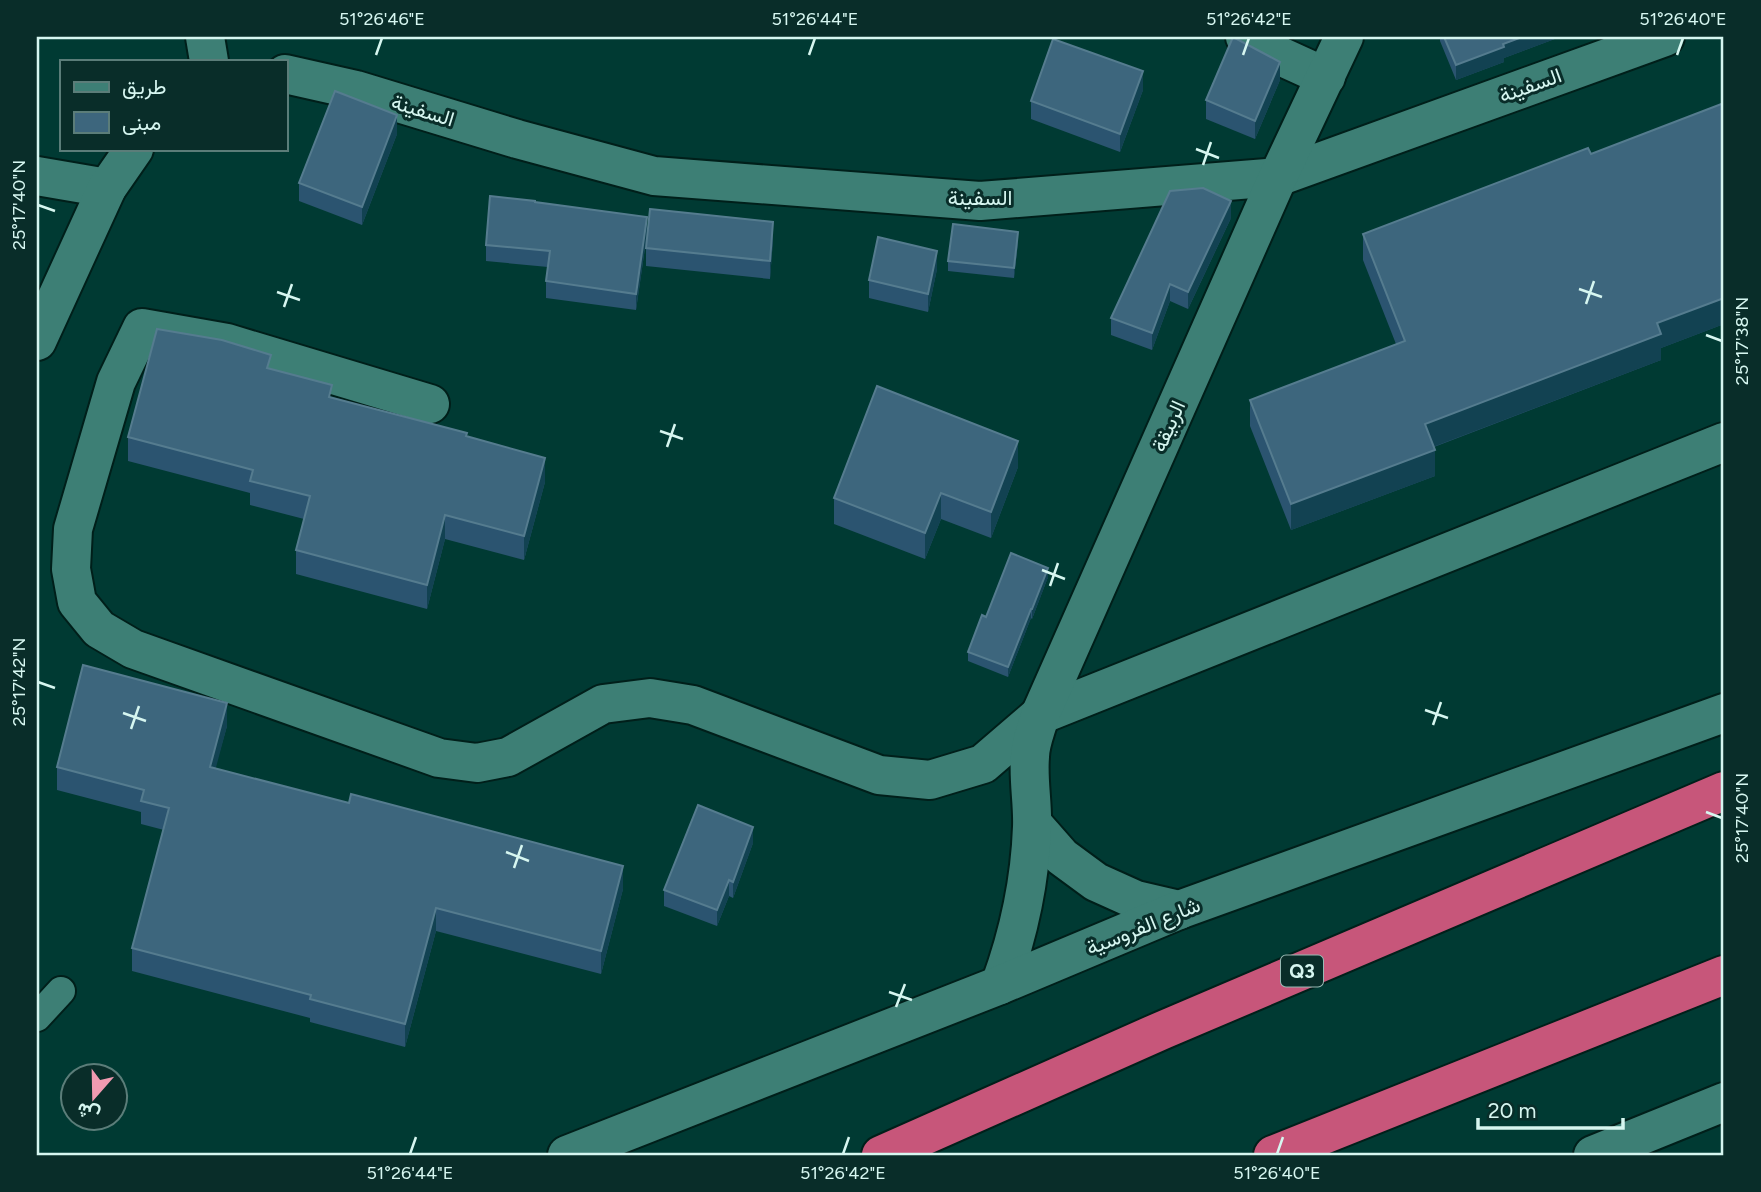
<svg xmlns="http://www.w3.org/2000/svg" width="1761" height="1192" viewBox="0 0 1761 1192" font-family="Figtree,Vazirmatn,sans-serif">
<style>
.lines{fill:none;stroke-linecap:round;stroke-linejoin:round}
.lane-casing{stroke:#001f1a;stroke-width:32}
.street-casing{stroke:#001f1a;stroke-width:42}
.secondary-casing{stroke:#001f1a;stroke-width:42}
.highway-casing{stroke:#001f1a;stroke-width:42}
.lane{stroke:#3d7f75;stroke-width:28}
.street{stroke:#3d7f75;stroke-width:38}
.secondary{stroke:#3d7f75;stroke-width:38}
.highway{stroke:#c7567a;stroke-width:38}
.wall{fill:#2b5470}
.shaded-wall{fill:#124252}
.building{fill:#3d667d;stroke:#557c8f;stroke-width:2}
.ticks{fill:none;stroke:#d6f6f0;stroke-width:2.5}
.labels{text-anchor:middle;dominant-baseline:central;stroke-width:6;stroke-linejoin:round;paint-order:stroke}
.shield{fill:#092d29;stroke:#98bab4;stroke-width:2}
.shield-label{font-size:19px;font-weight:bold;fill:#d6f6f0}
.street-label{font-size:21px;fill:#d6f6f0;stroke:#092d29}
.neatline{fill:none;stroke:#d6f6f0;stroke-width:2.5}
.ticks-label{font-size:18px;text-anchor:middle;fill:#d6f6f0}
</style>
<rect width="100%" height="100%" fill="#003a33"/>
<g class="lines">
<!-- lane casing -->
<g class="lane-casing">
<path id="lane" d="M37 1017 61 991"/>
</g>
<!-- street casing -->
<g class="street-casing">
<g id="street">
<path d="M205 37 209 61"/>
<path d="M1245 37 1280 56 1326 77"/>
<path d="M285 74 356 90 517 139 654 176 980 201 1278 177 1665 37"/>
<path d="M37 176 107 188"/>
<path d="M37 341 107 188 134 149"/>
<path d="M430 404 227 343 142 328 116 382 73 529 71 569 77 602 99 629 133 649 439 758 477 763 508 757 603 704 650 698 693 705 879 775 930 780 983 764 1040 715 1724 442"/>
<path d="M1033 824 1062 857 1096 882 1136 900 1179 910"/>
<path d="M1000 985C1019 933 1030 884 1032 827 1033 804 1028 780 1030 757 1030 743 1037 728 1040 715L1278 177 1344 37"/>
</g>
</g>
<!-- secondary casing -->
<g class="secondary-casing">
<g id="secondary">
<path d="M567 1155 1000 985 1179 910 1724 713"/>
<path d="M1593 1155 1724 1102"/>
</g>
</g>
<!-- highway casing -->
<g class="highway-casing">
<g id="highway">
<path d="M881 1155 1163 1030 1724 791"/>
<path d="M1273 1155 1724 975"/>
</g>
</g>
<!-- lane -->
<use href="#lane" class="lane"/>
<!-- street -->
<use href="#street" class="street"/>
<!-- secondary -->
<use href="#secondary" class="secondary"/>
<!-- highway -->
<use href="#highway" class="highway"/>
</g>
<!-- wall -->
<g class="wall">
<path d="M1440 37H1560L1504 58V62L1456 80 1440 41Z"/>
<path d="M1280 80 1255 139 1206 119V100Z"/>
<path d="M1143 90 1120 152 1031 119V101Z"/>
<path d="M1724 96V324L1661 348V360L1434 447 1435 476 1291 530 1250 426V400L1396 344 1363 260V234L1591 154 1723 103Z"/>
<path d="M397 134 362 225 299 201V183Z"/>
<path d="M535 202 647 234 636 310 546 298V281L548 267 486 261V245Z"/>
<path d="M1231 218 1188 309 1170 301 1152 350 1111 335V318Z"/>
<path d="M773 240 770 279 646 266V248Z"/>
<path d="M1018 242 1014 278 948 271V261Z"/>
<path d="M937 269 928 312 869 298V280Z"/>
<path d="M271 369 332 398 467 437 545 482 524 560 445 539 427 609 296 574V550L304 519 250 505V493L128 461V437Z"/>
<path d="M1018 467 991 538 941 519 925 559 834 524V498Z"/>
<path d="M1048 577 1032 619 1031 618 1008 677 968 661V652L986 617Z"/>
<path d="M227 726 215 768 623 889 601 974 436 931 405 1047 310 1022V1018L132 971V948L164 830 141 824V812L57 790V767Z"/>
<path d="M753 843 733 898 729 896 717 926 664 906V890Z"/>
</g>
<!-- shaded-wall -->
<g class="shaded-wall">
<path d="M1522 37H1560L1504 58V62L1456 80V65Z"/>
<path d="M1280 62V80L1255 139V121Z"/>
<path d="M1143 71V90L1120 152V134Z"/>
<path d="M397 115V134L362 225V207Z"/>
<path d="M1231 201V218L1188 309V292Z"/>
<path d="M647 217V234L636 310V294Z"/>
<path d="M773 222V240L770 279V261Z"/>
<path d="M1018 232V242L1014 278V268Z"/>
<path d="M937 251V269L928 312V294Z"/>
<path d="M1170 284V301L1152 350V333Z"/>
<path d="M1724 298V324L1661 348V360L1425 450V424L1657 323Z"/>
<path d="M1018 441V467L991 538V512Z"/>
<path d="M1435 450V476L1291 530V504Z"/>
<path d="M545 458V482L524 560V536Z"/>
<path d="M941 493V519L925 559V533Z"/>
<path d="M445 515V539L427 609V585Z"/>
<path d="M1048 568V577L1032 619V609Z"/>
<path d="M1031 609V618L1008 677V667Z"/>
<path d="M227 703V726L210 790V767Z"/>
<path d="M753 827V843L733 898V882Z"/>
<path d="M623 866V889L601 974V951Z"/>
<path d="M729 880V896L717 926V910Z"/>
<path d="M436 908V931L405 1047V1024Z"/>
</g>
<!-- building -->
<g class="building">
<path d="M1233 37 1280 62 1255 121 1206 100Z"/>
<path d="M1444 37H1522L1503 44 1504 47 1456 65Z"/>
<path d="M1053 39 1143 71 1120 134 1031 101Z"/>
<path d="M335 91 397 115 362 207 299 183Z"/>
<path d="M1724 103V298L1657 323 1661 334 1425 424 1435 450 1291 504 1250 400 1405 341 1363 234 1588 148 1591 154Z"/>
<path d="M1203 188 1231 201 1188 292 1170 284 1152 333 1111 318 1170 191Z"/>
<path d="M490 196 535 201V202L647 217 636 294 546 281 550 251 486 245Z"/>
<path d="M650 209 773 222 770 261 646 248Z"/>
<path d="M953 224 1018 232 1014 268 948 261Z"/>
<path d="M878 237 937 251 928 294 869 280Z"/>
<path d="M157 329 222 340 271 355 267 368 332 385 329 397 467 433 466 436 545 458 524 536 445 515 427 585 296 550 310 496 250 481 253 470 128 437Z"/>
<path d="M877 386 1018 441 991 512 941 493 925 533 834 498Z"/>
<path d="M1011 553 1048 568 1032 609H1031L1008 667 968 652 982 615 986 617Z"/>
<path d="M83 665 227 703 210 767 349 803 351 794 623 866 601 951 436 908 405 1024 310 999 311 995 132 948 169 808 141 801 144 790 57 767Z"/>
<path d="M698 805 753 827 733 882 729 880 717 910 664 890Z"/>
</g>
<!-- ticks -->
<path class="ticks" d="M376 55 382 38M809 55 815 38M1243 55 1249 38M1677 55 1683 38M1196 149 1219 158M1203 165 1211 142M38 205 55 211M1579 289 1602 297M277 292 300 300M1586 304 1594 281M284 307 292 284M1706 335 1722 341M660 431 683 439M667 447 675 424M1042 570 1065 579M1050 586 1058 563M38 682 55 688M1425 710 1448 718M123 713 146 721M1433 725 1441 702M131 729 139 706M1706 812 1722 818M506 852 529 861M514 868 522 845M889 992 912 1000M896 1007 905 984M410 1154 416 1137M843 1154 849 1137M1277 1154 1283 1137"/>
<g class="labels">
<!-- shield labels -->
<rect class="shield" x="1281" y="955.5" width="42" height="31" rx="5"/>
<g class="shield-label">
<text x="1302" y="971">Q3</text>
</g>
<!-- street labels -->
<g class="street-label">
<text transform="translate(1530 85) rotate(-20)">السفينة</text>
<text transform="translate(423 110) rotate(17)">السفينة</text>
<text x="980" y="197">السفينة</text>
<text transform="translate(1168 426) rotate(-66)">الربيقة</text>
<text transform="translate(1143 926) rotate(-22)">شارع الفروسية</text>
</g>
</g>
<!-- border -->
<rect width="1761" height="1192" fill="none" stroke="#092d29" stroke-width="77"/>
<!-- legend -->
<rect x="60" y="60" width="228" height="91" fill="#092d29" stroke="#5b7d79" stroke-width="2"/>
<rect x="74" y="82" width="35" height="10" fill="#3d7f75" stroke="#5b7d79" stroke-width="2"/>
<text x="122" y="94" font-size="21" fill="#d6f6f0">طريق</text>
<rect x="74" y="112" width="35" height="21" fill="#3d667d" stroke="#5b7d79" stroke-width="2"/>
<text x="122" y="130" font-size="21" fill="#d6f6f0">مبنى</text>
<!-- north arrow -->
<g transform="translate(94 1097) rotate(200)"><circle r="33" fill="#092d29" stroke="#5b7d79" stroke-width="2"/>
<path d="M0-5L12 26L0 18L-12 26Z" fill="#f19ab1"/>
<text y="-10" font-size="19" font-weight="bold" text-anchor="middle" fill="#d6f6f0">ش</text>
</g>
<!-- scale -->
<path d="M1478 1118v10h145v-10" fill="none" stroke="#d6f6f0" stroke-width="3.5"/>
<text x="1488" y="1118" font-size="21" fill="#d6f6f0" stroke="#092d29" stroke-width="5" paint-order="stroke">20 m</text>
<rect x="38" y="38" width="1684" height="1116" class="neatline"/>
<g class="ticks-label">
<text x="382" y="25">51°26'46"E</text>
<text x="815" y="25">51°26'44"E</text>
<text x="1249" y="25">51°26'42"E</text>
<text x="1683" y="25">51°26'40"E</text>
<text transform="translate(19 205) rotate(-90)" y="6">25°17'40"N</text>
<text transform="translate(1742 341) rotate(-90)" y="6">25°17'38"N</text>
<text transform="translate(19 682) rotate(-90)" y="6">25°17'42"N</text>
<text transform="translate(1742 818) rotate(-90)" y="6">25°17'40"N</text>
<text x="410" y="1179">51°26'44"E</text>
<text x="843" y="1179">51°26'42"E</text>
<text x="1277" y="1179">51°26'40"E</text>
</g>
</svg>
